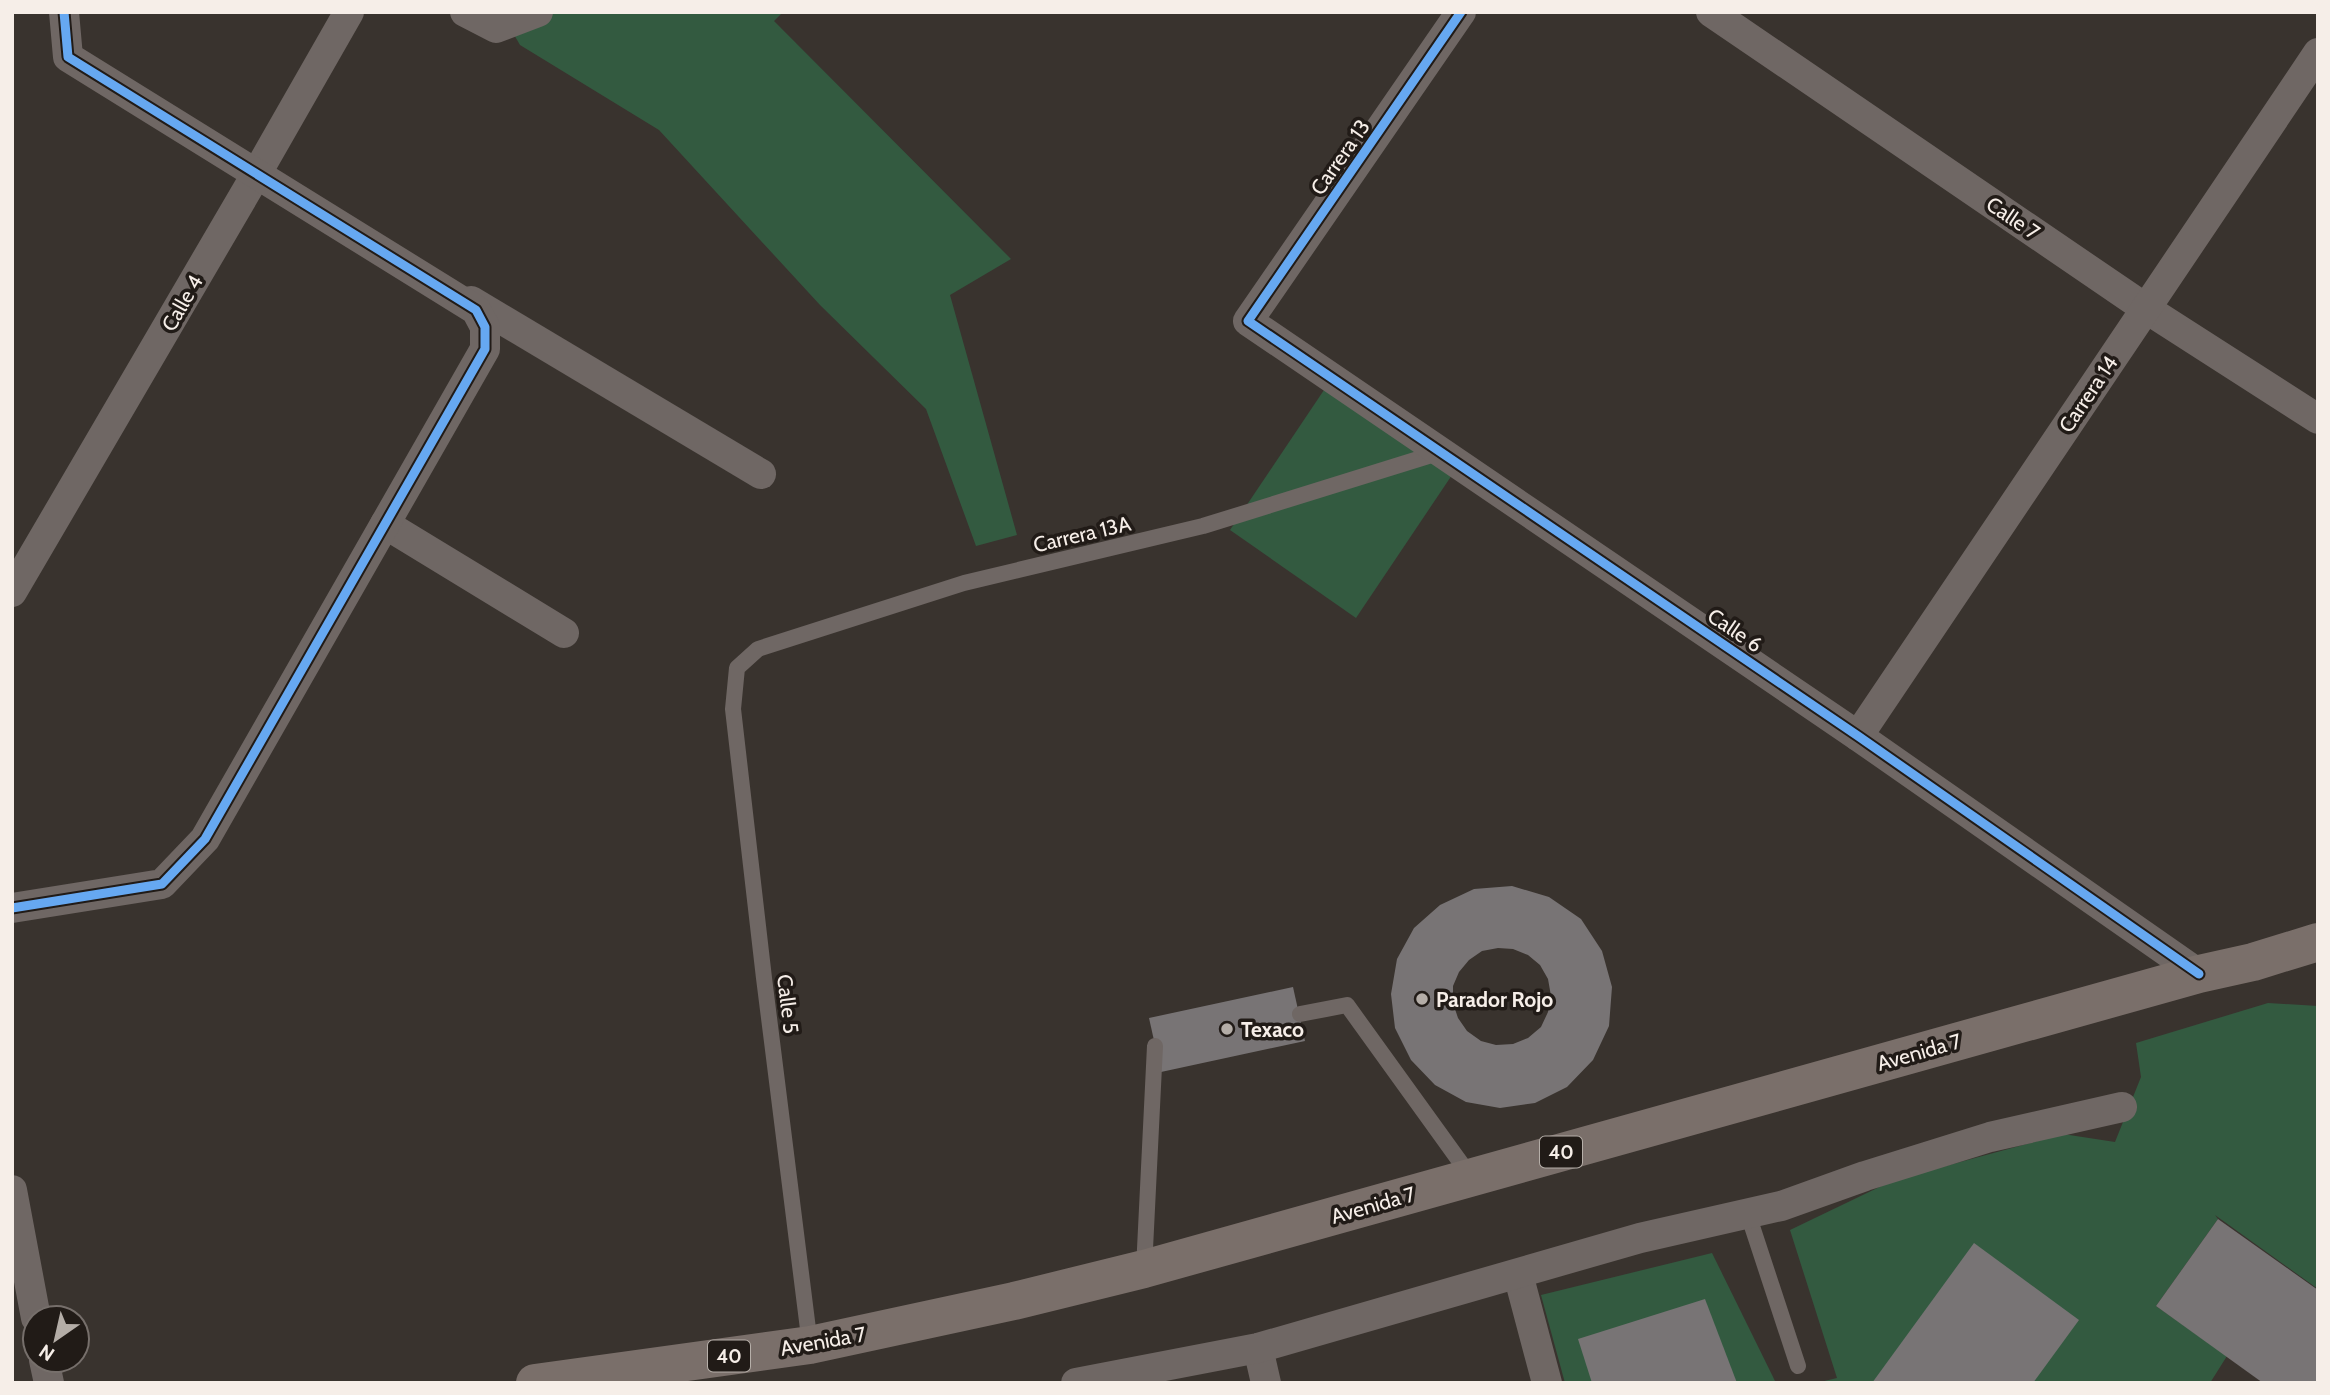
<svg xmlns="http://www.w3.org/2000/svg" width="2330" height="1395" viewBox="0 0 2330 1395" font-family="Cabin,sans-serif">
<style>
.green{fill:#335a40}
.building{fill:#787475;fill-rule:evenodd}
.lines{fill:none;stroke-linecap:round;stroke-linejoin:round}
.service{stroke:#6f6764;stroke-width:16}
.minor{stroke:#6f6764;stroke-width:30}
.primary{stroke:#7a6f6a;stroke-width:38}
.cycleway-casing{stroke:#211b17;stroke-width:13}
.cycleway{stroke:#66a8f1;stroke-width:9}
.poi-dot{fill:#b4ada7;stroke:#211b17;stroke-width:2.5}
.labels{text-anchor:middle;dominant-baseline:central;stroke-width:7;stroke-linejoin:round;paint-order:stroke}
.shield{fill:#211b17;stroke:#b6afa9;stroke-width:2}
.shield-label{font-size:19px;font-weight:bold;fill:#f6eee8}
.street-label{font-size:21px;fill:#f6eee8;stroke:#211b17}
.poi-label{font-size:21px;font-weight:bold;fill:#f6eee8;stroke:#211b17;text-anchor:start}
</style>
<rect width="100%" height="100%" fill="#39332e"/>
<!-- green -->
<g class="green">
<path d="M501 12H783L774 21 1011 259 950 295 1017 535 976 546 926 409 820 305 659 130 520 45Z"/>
<path d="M1326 387 1454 472 1356 618 1230 530Z"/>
<path d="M2268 1003 2318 1006V1289L2215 1215 2218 1219 2156 1306 2227 1356 2210 1383H1816L1837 1378 1790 1230 1894 1180 2063 1134 2115 1142 2141 1077 2136 1043Z"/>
<path d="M1712 1253 1776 1383H1565L1541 1295Z"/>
</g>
<!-- building -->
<g class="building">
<path d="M1512 886 1549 897 1581 919 1602 951 1612 987 1609 1026 1593 1060 1567 1087 1535 1103 1500 1108 1466 1102 1435 1085 1411 1060 1395 1028 1391 994 1397 959 1414 928 1440 905 1474 889ZM1498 948 1513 949 1528 955 1540 965 1548 979 1551 996 1548 1012 1541 1027 1528 1038 1513 1044 1496 1045 1481 1041 1467 1031 1458 1018 1453 1003V986L1459 972 1469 960 1482 951Z"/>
<path d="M1293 987 1305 1041 1161 1072 1149 1018Z"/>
<path d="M2218 1219 2318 1290V1383H2263L2156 1306Z"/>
<path d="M1974 1243 2079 1320 2033 1383H1872Z"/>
<path d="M1705 1299 1737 1383H1592L1578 1339Z"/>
</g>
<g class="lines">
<!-- service -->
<g class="service">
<path d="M1300 1014 1347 1005 1471 1177"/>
<path d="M1748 1214 1798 1366"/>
<path d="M1144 1269 1155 1046"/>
<path d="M810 1345 764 978 733 709 737 668 758 649 964 583 1203 526 1441 452"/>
</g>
<!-- minor -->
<g class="minor">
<path d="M465 12 496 28 538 12"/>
<path d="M1461 12 1248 321 1858 736 2199 974"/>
<path d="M1711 12 2145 308 2318 419"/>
<path d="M471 301 761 474"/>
<path d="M385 524 564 633"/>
<path d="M12 592 257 173 349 12"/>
<path d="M1858 736 2318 53"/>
<path d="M12 908 162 884 205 839 485 349V327L476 310 68 57 64 12"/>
<path d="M12 1190 36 1318"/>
<path d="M1518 1274 1547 1383"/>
<path d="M1258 1348 1266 1383"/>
<path d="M44 1360 49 1383"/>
<path d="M1076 1383 1258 1348 1640 1238 1781 1206 1865 1176 1990 1137 2122 1107"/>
</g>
<!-- primary -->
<path class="primary" d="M535 1383 810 1345 1014 1301 1144 1269 2199 974 2253 962 2318 942"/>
<!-- cycleway casing -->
<g class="cycleway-casing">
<g id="cycleway">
<path d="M1461 12 1248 321 1858 736 2199 974"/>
<path d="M12 908 162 884 205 839 485 349V327L476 310 68 57 64 12"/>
</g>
</g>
<!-- cycleway -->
<use href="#cycleway" class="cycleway"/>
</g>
<!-- markers -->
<g class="poi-dot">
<circle cx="1422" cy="999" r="7"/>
<circle cx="1227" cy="1029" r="7"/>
</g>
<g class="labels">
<!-- shield labels -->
<g class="shield">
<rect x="1540" y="1136.5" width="42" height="31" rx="5"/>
<rect x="708" y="1340.5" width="42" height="31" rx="5"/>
</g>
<g class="shield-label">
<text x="1561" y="1152">40</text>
<text x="729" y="1356">40</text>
</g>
<!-- street labels -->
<g class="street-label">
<text transform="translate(1340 157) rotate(-55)">Carrera 13</text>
<text transform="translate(2013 218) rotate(34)">Calle 7</text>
<text transform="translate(182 303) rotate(-60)">Calle 4</text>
<text transform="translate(2088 394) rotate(-56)">Carrera 14</text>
<text transform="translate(1082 534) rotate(-13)">Carrera 13A</text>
<text transform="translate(1735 630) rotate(34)">Calle 6</text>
<text transform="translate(788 1004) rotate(83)">Calle 5</text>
<text transform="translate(1919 1052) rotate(-16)">Avenida 7</text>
<text transform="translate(1373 1205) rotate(-16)">Avenida 7</text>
<text transform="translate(823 1341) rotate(-10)">Avenida 7</text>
</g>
<!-- poi labels -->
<g class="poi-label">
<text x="1436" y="999">Parador Rojo</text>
<text x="1241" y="1029">Texaco</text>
</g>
</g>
<!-- border -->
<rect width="2330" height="1395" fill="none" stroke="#f6eee8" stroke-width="28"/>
<!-- north arrow -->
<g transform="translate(56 1339) rotate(214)"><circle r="33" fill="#211b17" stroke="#766f6b" stroke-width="2"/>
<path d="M0-5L12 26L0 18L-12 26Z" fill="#b4ada7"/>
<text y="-10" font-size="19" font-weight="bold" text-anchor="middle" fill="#f6eee8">N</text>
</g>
</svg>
